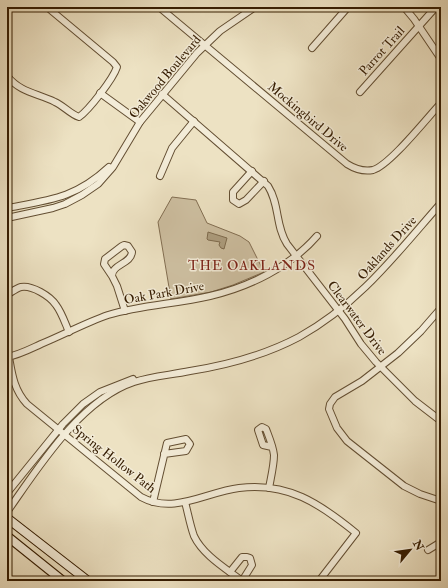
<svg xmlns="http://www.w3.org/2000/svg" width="448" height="588" viewBox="0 0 448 588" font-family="'IM FELL Double Pica',serif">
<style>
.park{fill:#cec0a2;stroke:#826e52}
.water{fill:url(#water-ripples);stroke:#7e6b4e}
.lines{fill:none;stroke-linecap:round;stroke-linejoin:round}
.street-casing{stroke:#634e32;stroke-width:8}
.secondary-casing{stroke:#351c01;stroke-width:10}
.street{stroke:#f3ecd8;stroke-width:6}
.secondary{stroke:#f3ecd8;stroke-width:8}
.labels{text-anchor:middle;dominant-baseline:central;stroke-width:3;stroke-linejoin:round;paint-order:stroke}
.street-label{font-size:13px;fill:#351c01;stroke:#f3ecd8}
.neighbourhood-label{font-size:14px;letter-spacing:1px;fill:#7a1f14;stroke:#f3ecd8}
</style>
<defs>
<pattern id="water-ripples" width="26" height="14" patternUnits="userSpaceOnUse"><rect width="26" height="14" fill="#ae9f81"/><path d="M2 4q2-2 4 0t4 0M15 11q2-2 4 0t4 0" fill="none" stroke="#8e8167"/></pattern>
</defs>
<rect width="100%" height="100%" fill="#ede2c3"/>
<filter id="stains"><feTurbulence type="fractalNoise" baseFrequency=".005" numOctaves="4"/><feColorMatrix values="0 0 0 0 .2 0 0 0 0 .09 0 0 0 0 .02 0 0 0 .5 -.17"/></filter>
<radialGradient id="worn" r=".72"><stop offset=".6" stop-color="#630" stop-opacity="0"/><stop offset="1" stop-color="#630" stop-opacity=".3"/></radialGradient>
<!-- park -->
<path class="park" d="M172 197 196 200 207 223 240 236 249 242 264 272 233 285 211 292 171 299 158 222Z"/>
<!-- water -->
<path class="water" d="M208 232 227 238 224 249 221 248 219 245 220 242 208 240 207 239Z"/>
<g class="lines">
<!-- street casing -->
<g class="street-casing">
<g id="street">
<path d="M159 7 347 164C355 169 363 172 373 170 390 165 427 118 441 103"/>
<path d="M404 7 414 19 441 59"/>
<path d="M312 48 348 7"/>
<path d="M7 76C21 93 37 93 55 102 64 106 70 114 79 117 89 110 113 79 117 67L113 62 47 7"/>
<path d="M360 92 436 7"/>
<path d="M100 93 140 122"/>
<path d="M162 94 268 186C280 205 275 225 287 244L345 319 361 344 376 362 415 401 441 421"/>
<path d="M252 171 233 192V200L239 204 246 200 264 181"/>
<path d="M160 176 172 148 194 121"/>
<path d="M7 208C50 200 76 198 109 167"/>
<path d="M7 218 53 208 65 204 82 195 98 184 113 167 140 122 197 53 220 31 255 7"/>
<path d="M112 276 104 264 105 259 122 246 124 245 128 246 132 252C131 264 112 264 112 276L117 286 125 311"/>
<path d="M10 293C13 291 17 288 21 287 32 285 50 296 56 305 62 313 65 323 69 332"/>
<path d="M441 308 421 331 398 353 362 381 335 397 330 404 329 409 337 428 347 441 404 486 420 494 441 501"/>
<path d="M7 357C19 355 30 349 41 344 63 335 85 323 108 315 141 305 176 304 210 296 249 287 290 267 317 236"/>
<path d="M9 357C12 374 14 390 27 404L141 497C174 515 206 492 239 488 288 482 319 503 356 533L319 581"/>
<path d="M269 488C271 477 274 465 274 455 273 446 269 437 266 429L262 427 258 430 263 445 272 447"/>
<path d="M7 493 63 424 83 404 100 392 133 379"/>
<path d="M153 502 167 443 186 439 190 444 186 451 164 454"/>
<path d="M185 502C188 513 190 525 194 536 203 555 225 568 242 581"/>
<path d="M7 512C38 468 80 400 134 382 152 376 171 375 190 371 228 365 265 355 299 337 359 304 397 253 441 203"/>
<path d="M428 550 441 542"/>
<path d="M230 572 242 557H247L250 558 252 565 242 581"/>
</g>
</g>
<!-- secondary casing -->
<g class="secondary-casing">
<g id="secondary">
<path d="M7 518 88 581"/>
<path d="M7 536 63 581"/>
</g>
</g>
<!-- street -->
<use href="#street" class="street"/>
<!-- secondary -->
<use href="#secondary" class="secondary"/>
</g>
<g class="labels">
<!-- street labels -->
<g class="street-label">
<text transform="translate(382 51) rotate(-48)">Parrot Trail</text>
<text transform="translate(165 77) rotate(-50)">Oakwood Boulevard</text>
<text transform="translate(308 117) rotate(40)">Mockingbird Drive</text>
<text transform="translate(387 248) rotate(-48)">Oaklands Drive</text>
<text transform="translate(164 293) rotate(-10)">Oak Park Drive</text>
<text transform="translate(357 318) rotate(53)">Clearwater Drive</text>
<text transform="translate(114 459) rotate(38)">Spring Hollow Path</text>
</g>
<!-- neighbourhood labels -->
<g class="neighbourhood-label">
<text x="252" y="265">THE OAKLANDS</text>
</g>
</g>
<!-- margin -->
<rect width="448" height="588" fill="none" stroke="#ede2c3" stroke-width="24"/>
<rect x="8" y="8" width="432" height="572" fill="none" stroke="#351c01" stroke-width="2"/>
<rect x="12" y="12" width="424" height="564" fill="none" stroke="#351c01"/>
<!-- north arrow -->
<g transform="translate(410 550) rotate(61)" stroke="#f3ecd8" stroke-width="3" paint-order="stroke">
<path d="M0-3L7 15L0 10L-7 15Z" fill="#351c01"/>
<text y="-6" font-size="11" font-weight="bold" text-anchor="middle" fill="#351c01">N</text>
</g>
<rect width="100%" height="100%" filter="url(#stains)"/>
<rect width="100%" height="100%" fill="url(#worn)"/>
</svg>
